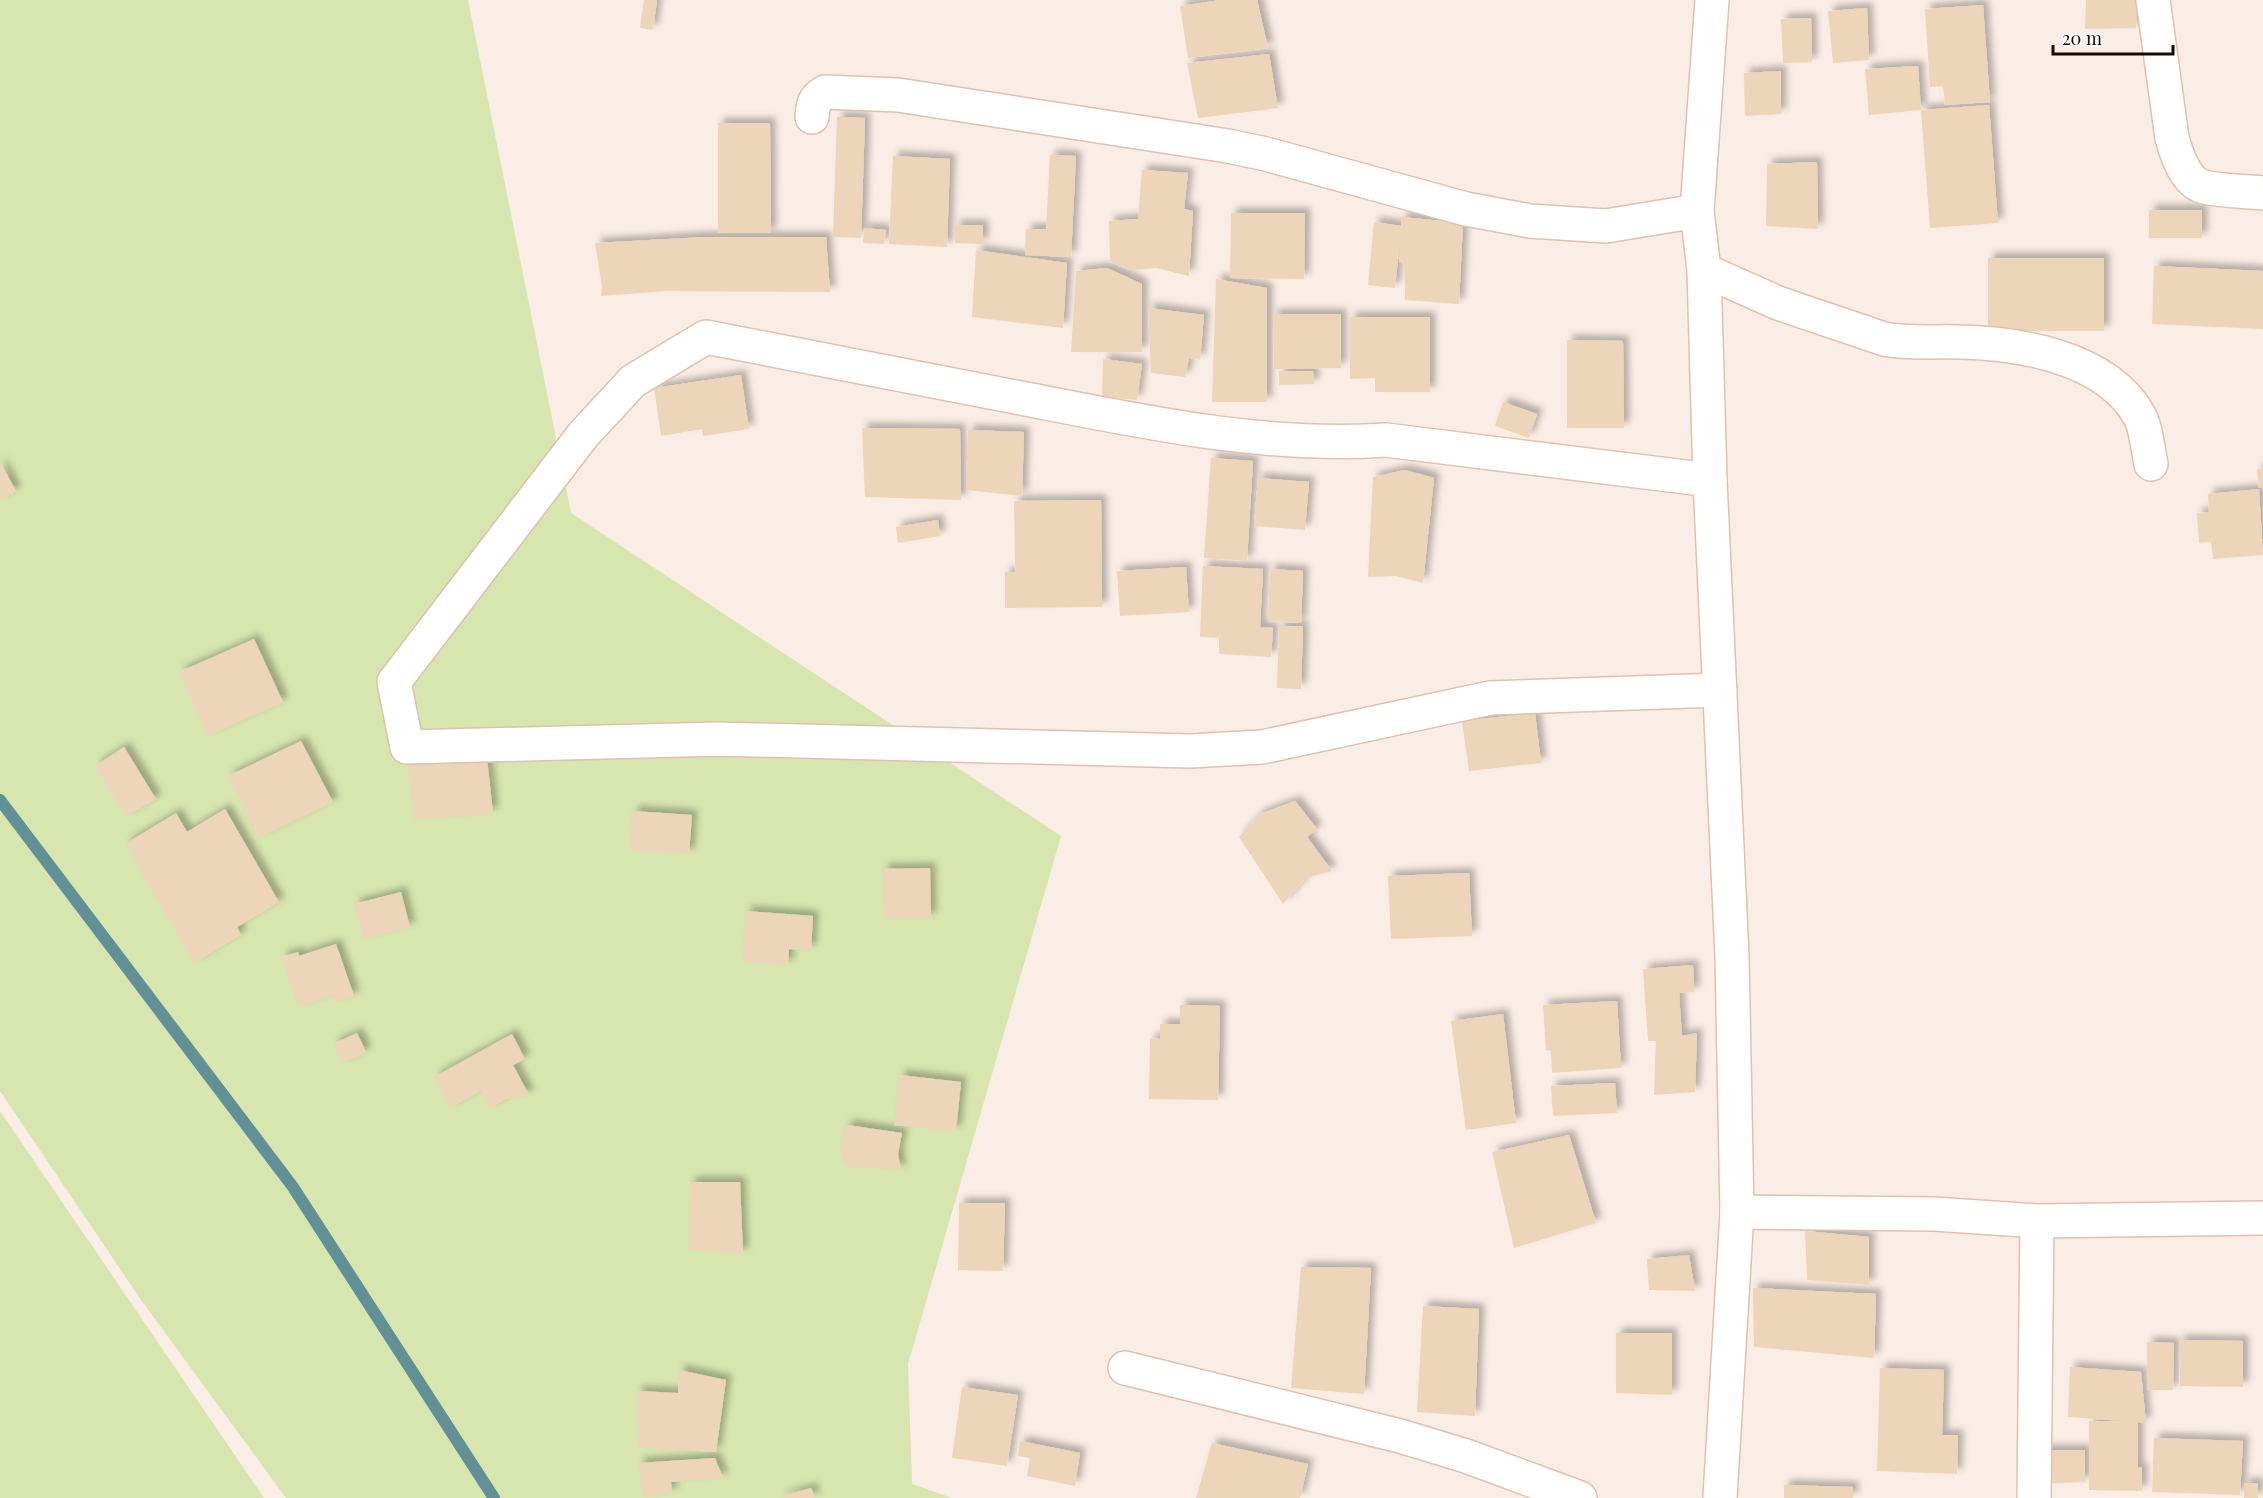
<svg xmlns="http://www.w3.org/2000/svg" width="2263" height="1498" viewBox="0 0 2263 1498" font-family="'Playfair Display',serif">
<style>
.green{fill:#d7e5af}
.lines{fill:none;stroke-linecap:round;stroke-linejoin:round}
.stream{stroke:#619096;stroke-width:12}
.building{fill:#edd5b9;filter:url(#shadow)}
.minor-casing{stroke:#e1c0ae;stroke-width:36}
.minor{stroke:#fff;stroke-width:33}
</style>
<defs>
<filter id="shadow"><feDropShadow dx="5.5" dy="-5.5" stdDeviation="3" flood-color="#0004"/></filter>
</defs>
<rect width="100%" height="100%" fill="#faede5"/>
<!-- green -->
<g class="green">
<path d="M0 0H468L571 513 1061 836 908 1364 912 1484 952 1498H286L141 1300 0 1091Z"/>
<path d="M0 1111 264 1498H0Z"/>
</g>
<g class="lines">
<!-- stream -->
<path class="stream" d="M0 800 293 1187 494 1498"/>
</g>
<!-- building -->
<g class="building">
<path d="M644 0H657L653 30 640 28Z"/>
<path d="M1221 0H1257L1268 48 1188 58 1180 6Z"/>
<path d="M2086 0H2137L2136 28 2085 29Z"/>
<path d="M1983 5 1990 102 1945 105 1943 86 1930 87 1925 9Z"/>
<path d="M1867 8 1869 60 1833 63 1828 11Z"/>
<path d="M1811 18 1812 62 1783 63 1781 19Z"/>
<path d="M1269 54 1278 108 1198 118 1187 63Z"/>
<path d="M1918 66 1921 110 1869 115 1865 69Z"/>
<path d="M1781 71V114L1745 116 1744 73Z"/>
<path d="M1989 105 1998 223 1930 228 1921 110Z"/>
<path d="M837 117 865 118 861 238 833 237Z"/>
<path d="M718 123H770L771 233H718Z"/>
<path d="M1050 155 1076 156 1071 257 1025 255 1026 229H1046Z"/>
<path d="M893 156 950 159 947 247 889 244Z"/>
<path d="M1817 162 1818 229 1766 226 1767 164Z"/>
<path d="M1142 170 1188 173 1184 209 1193 211 1189 276 1156 268 1132 270 1110 262 1109 221 1138 219Z"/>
<rect x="2149" y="210" width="53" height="28"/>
<path d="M1231 213H1305L1304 279 1230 278Z"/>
<path d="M1401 217 1463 223 1459 304 1405 300V265L1399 262 1400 241 1395 288 1368 285 1374 222 1401 226Z"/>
<path d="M955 225H983V244L955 243Z"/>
<path d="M864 228 886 230 884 244 863 243Z"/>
<path d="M705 237H826L830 292 666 291 601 296 602 287 595 243Z"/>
<path d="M976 250 1067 263 1063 328 972 317Z"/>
<rect x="1988" y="258" width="116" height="73"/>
<path d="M2154 266 2263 271V329L2152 324Z"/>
<path d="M1107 268 1142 284V352H1071L1076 271Z"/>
<path d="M1216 279 1267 288V402H1212Z"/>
<path d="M1148 308 1204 315 1200 360 1189 358 1185 377 1151 373Z"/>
<path d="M1273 314H1341V368L1274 369Z"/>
<path d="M1350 317H1430V392H1375V378L1350 379Z"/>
<path d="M1567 340 1623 341 1624 428H1567Z"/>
<path d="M1103 359 1142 364 1137 400 1102 397Z"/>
<path d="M1279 371H1313L1314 384 1279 385Z"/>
<path d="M741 375 749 429 703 436 702 429 661 436 654 388Z"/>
<path d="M1503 402 1537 414 1529 438 1495 426Z"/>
<path d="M862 428 960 429 961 500 865 497Z"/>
<path d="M968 430 1024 432 1022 496 966 490Z"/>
<path d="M1211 458 1253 461 1247 561 1204 558Z"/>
<path d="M0 462 16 491 0 500Z"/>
<path d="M2263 468V488H2259L2257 469Z"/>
<path d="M1405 470 1434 478 1423 583 1396 576 1368 577 1373 477Z"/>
<path d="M1258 478 1309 482 1305 530 1254 526Z"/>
<path d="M2259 489 2263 555 2213 559 2211 542 2199 543 2197 513 2209 512 2208 494Z"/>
<path d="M1101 500 1102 607 1005 608V572H1015L1014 501Z"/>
<path d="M938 520 940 536 898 543 896 527Z"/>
<path d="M1203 566 1263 569 1260 627 1273 628 1271 657 1219 654V638L1200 637Z"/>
<path d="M1186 567 1189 612 1120 616 1117 571Z"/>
<path d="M1270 569 1303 571 1301 623 1268 621Z"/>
<path d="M1279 626H1303L1301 689 1277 688Z"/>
<path d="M254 639 283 702 208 736 179 672Z"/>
<path d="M1535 713 1541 763 1469 771 1462 721Z"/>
<path d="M301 741 333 802 258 838 228 776Z"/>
<path d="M124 747 156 799 126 817 95 766Z"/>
<path d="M487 758 493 813 414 820 408 765Z"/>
<path d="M1295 801 1317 829 1307 837 1332 871 1306 878 1283 904 1239 837 1260 814Z"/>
<path d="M225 809 279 902 237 927 241 935 194 963 125 844 176 813 187 832Z"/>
<path d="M633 811 692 815 689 854 630 850Z"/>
<path d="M930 868 931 918H884L883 869Z"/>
<path d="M1469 873 1472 936 1391 939 1388 876Z"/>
<path d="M401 892 410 927 364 939 354 904Z"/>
<path d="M746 911 813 916 811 950 789 949 788 965 743 962Z"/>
<path d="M336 944 354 996 335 1002 332 995 298 1007 281 957 298 952 299 956Z"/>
<path d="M1693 965 1694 992 1679 993 1682 1036 1697 1033 1695 1092 1654 1095 1656 1041H1648L1643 969Z"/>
<path d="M1617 1001 1621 1068 1552 1073 1551 1051 1546 1050 1543 1005Z"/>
<path d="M1180 1005 1220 1006 1218 1100 1149 1099 1150 1038 1160 1039V1024H1180Z"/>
<path d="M1503 1014 1516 1123 1466 1130 1451 1021Z"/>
<path d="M357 1033 366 1052 342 1064 333 1044Z"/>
<path d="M512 1034 525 1059 513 1065 529 1095 506 1099 489 1109 481 1091 450 1108 434 1077Z"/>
<path d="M900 1075 961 1082 956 1131 894 1125Z"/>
<path d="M1615 1083 1617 1113 1553 1116 1551 1086Z"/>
<path d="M847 1125 902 1133 898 1154 901 1170 844 1166 841 1147Z"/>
<path d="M1569 1135 1596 1223 1514 1248 1492 1152Z"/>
<path d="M690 1182H740L743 1254 689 1250Z"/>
<path d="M959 1203H1005L1003 1271 958 1270Z"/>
<path d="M1805 1231 1869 1237V1285L1807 1280Z"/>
<path d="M1689 1255 1695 1291 1649 1290 1647 1259Z"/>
<path d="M1301 1267 1371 1268 1364 1394 1291 1388Z"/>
<path d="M1753 1288 1876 1294 1874 1358 1754 1347Z"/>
<path d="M1423 1306 1479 1309 1475 1416 1417 1412Z"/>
<path d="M1616 1333H1672V1395L1616 1393Z"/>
<path d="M2179 1340 2243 1341V1387L2180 1386Z"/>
<path d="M2147 1342 2174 1343 2173 1390H2147Z"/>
<path d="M2070 1367 2141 1372 2146 1423 2138 1422V1468L2142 1467V1491L2089 1490V1421H2124L2068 1417Z"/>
<path d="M1880 1368 1944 1370 1942 1435H1958L1957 1474 1877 1471Z"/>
<path d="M679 1370 726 1380 716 1452 638 1447 637 1391 678 1393Z"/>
<path d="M962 1387 1018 1395 1007 1466 952 1458Z"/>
<path d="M2154 1438 2243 1441 2240 1495 2152 1492Z"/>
<path d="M1020 1441 1080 1453 1075 1486 1027 1476 1030 1458 1018 1456Z"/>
<path d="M1212 1443 1308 1464 1300 1498H1196Z"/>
<path d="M2039 1450H2085V1482L2040 1484Z"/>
<path d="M715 1458 723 1478 671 1482 672 1493 643 1497 638 1463Z"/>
<rect x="2244" y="1483" width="14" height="15"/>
<path d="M1784 1485 1853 1487V1498H1784Z"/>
<path d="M811 1488 815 1498H781L780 1497Z"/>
</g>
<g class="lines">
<!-- minor casing -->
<g class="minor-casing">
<g id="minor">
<path d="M1712 0 1697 211 1704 270 1710 480 1732 956 1737 1212 1720 1498"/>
<path d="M2153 0 2172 138C2176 153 2185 180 2201 186 2214 191 2247 191 2263 193"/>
<path d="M812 117C813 104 814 98 825 92L898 95 1228 146 1266 154 1466 209 1530 221 1606 226 1697 211"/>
<path d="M1704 270 1778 303 1884 339C1910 344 1933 341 1958 342 2019 343 2106 357 2139 415 2146 426 2148 451 2151 464"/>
<path d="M1710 480 1386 440C1267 448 1148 423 1031 400 923 379 815 358 706 337L633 381 583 435 394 682 407 747 718 739 1190 751 1262 747 1490 698 1720 690"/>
<path d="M1737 1212 1934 1214 2037 1221 2263 1218"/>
<path d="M1125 1368 1400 1436 1466 1456 1580 1498"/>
<path d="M2034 1498 2037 1221"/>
</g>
</g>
<!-- minor -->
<use href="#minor" class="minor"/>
</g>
<!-- scale -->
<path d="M2053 45v9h120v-9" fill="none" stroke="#160b05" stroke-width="3"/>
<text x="2062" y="45" font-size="18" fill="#160b05" stroke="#fdfdfd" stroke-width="4.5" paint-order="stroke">20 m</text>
</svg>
